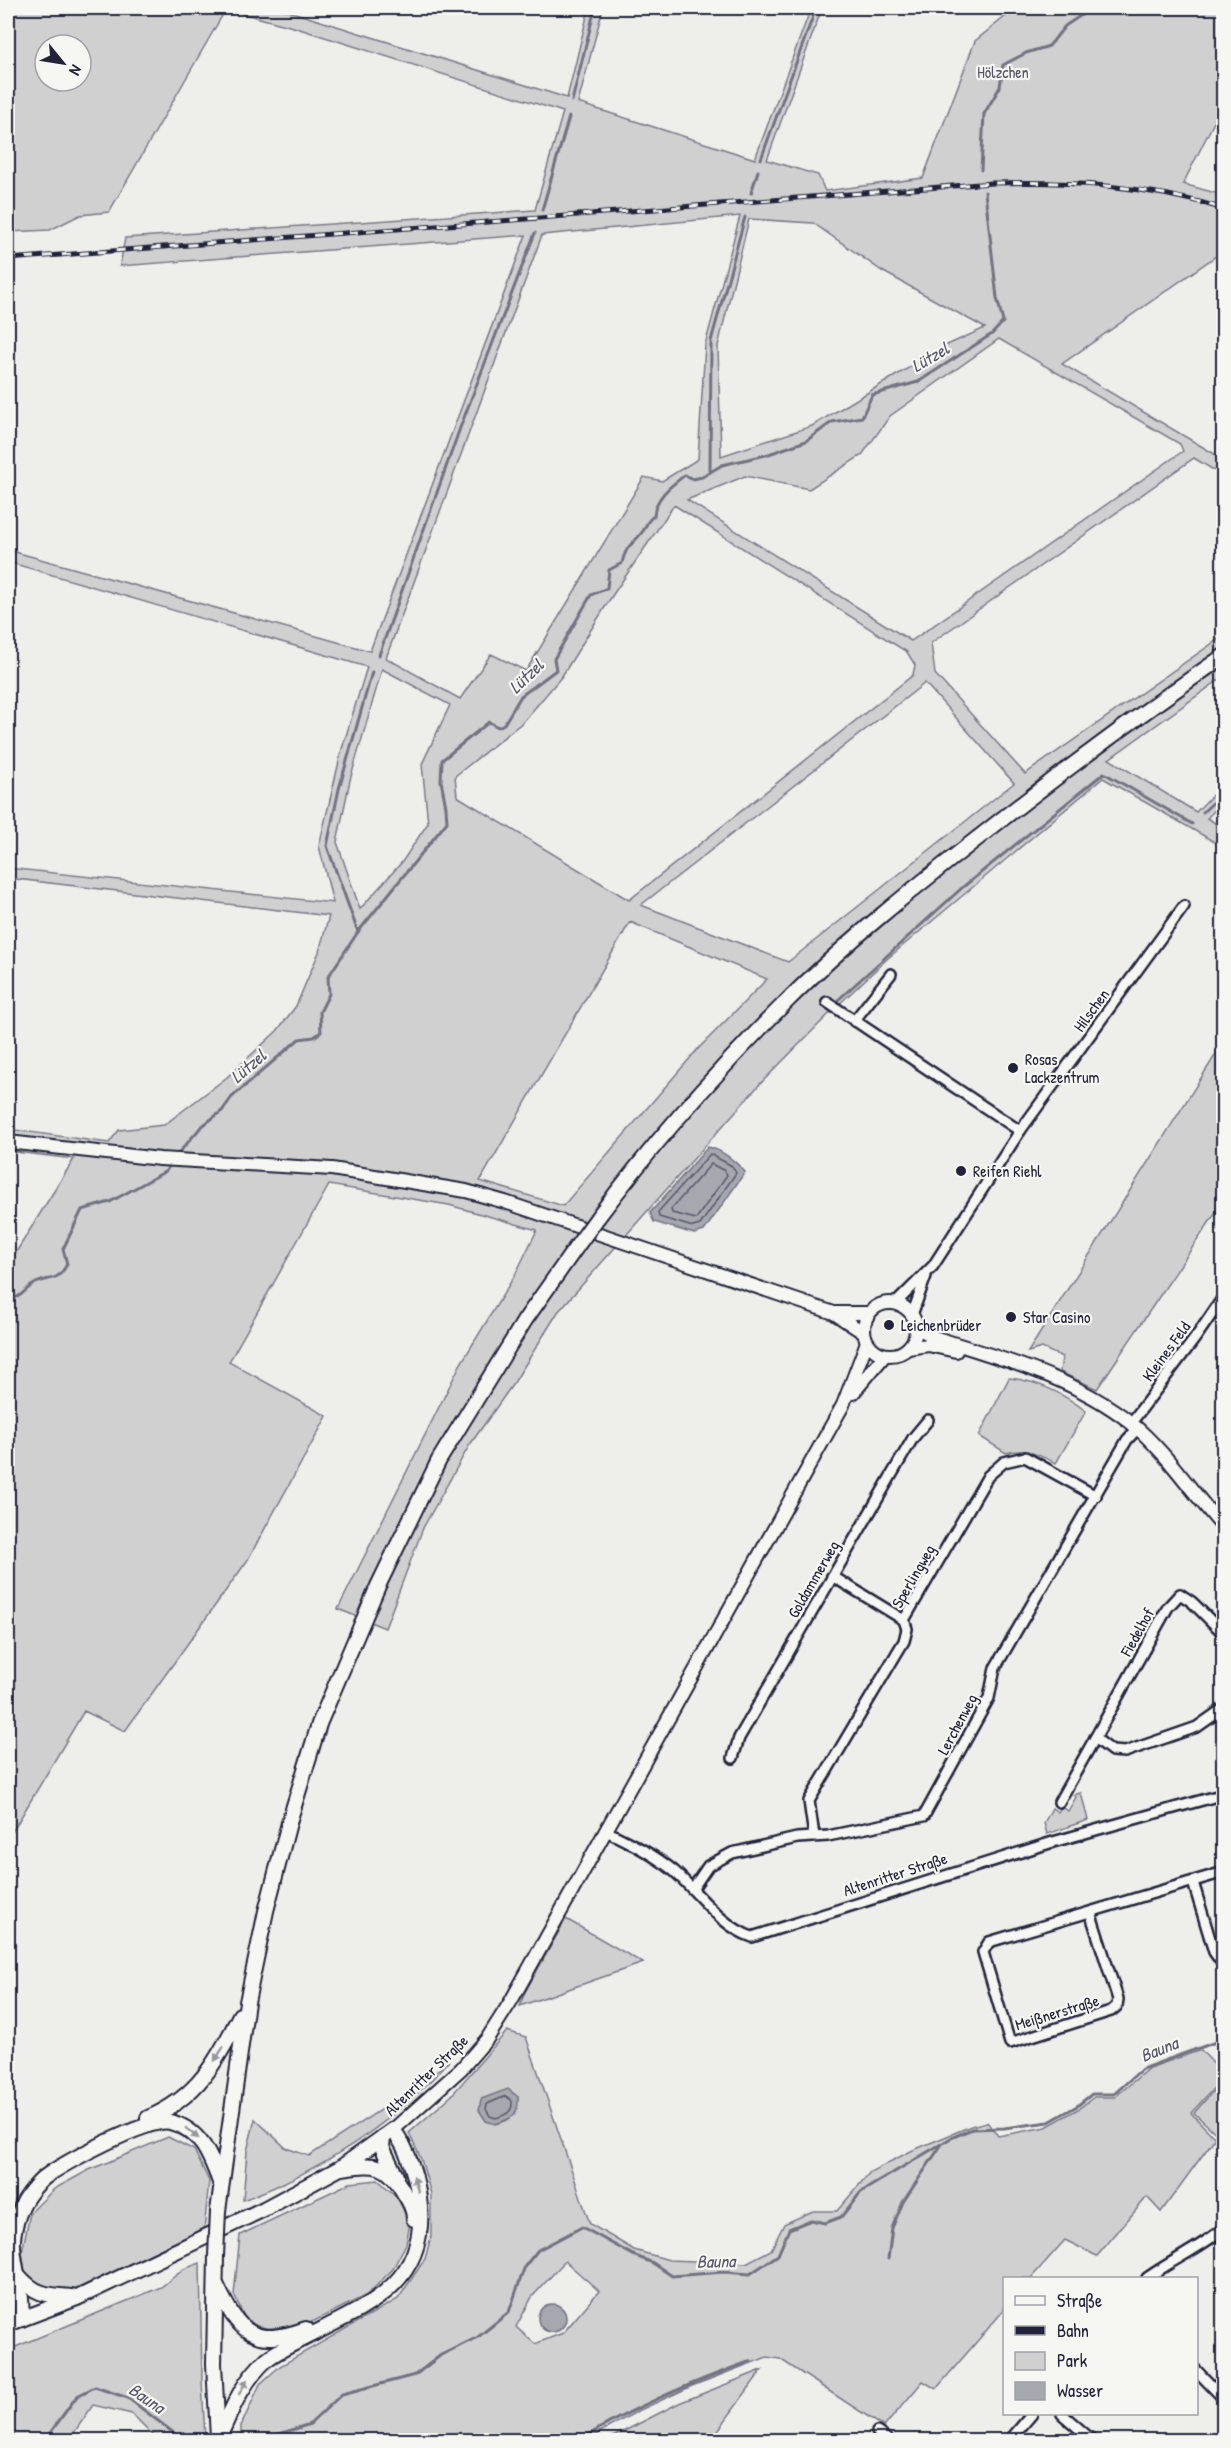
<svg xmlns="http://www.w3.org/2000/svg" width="1231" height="2448" viewBox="0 0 1231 2448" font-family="'Patrick Hand',sans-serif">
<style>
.green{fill:#d0d0d1;stroke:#797986;stroke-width:1.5;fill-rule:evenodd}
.water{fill:#a7a7af;stroke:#727281;stroke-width:1.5}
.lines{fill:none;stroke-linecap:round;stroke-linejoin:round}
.shore{stroke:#575769;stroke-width:1.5}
.stream{stroke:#727281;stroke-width:3}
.minor-casing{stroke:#22223b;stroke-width:14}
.tertiary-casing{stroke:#22223b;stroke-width:16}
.secondary-casing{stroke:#22223b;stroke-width:18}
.minor{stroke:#f6f6f2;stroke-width:9}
.tertiary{stroke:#f6f6f2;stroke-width:12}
.secondary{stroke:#f6f6f2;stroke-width:14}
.rail-casing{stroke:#22223b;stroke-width:5}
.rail{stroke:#f6f6f2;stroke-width:3;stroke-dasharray:9;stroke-linecap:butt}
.secondary-bridge-casing{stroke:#22223b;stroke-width:18;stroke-linecap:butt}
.secondary-bridge{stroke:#f6f6f2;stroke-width:14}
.oneway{fill:#9797a0}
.poi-dot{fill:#22223b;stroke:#f6f6f2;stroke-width:2}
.labels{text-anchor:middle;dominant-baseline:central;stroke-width:4.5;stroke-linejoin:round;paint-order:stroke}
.park-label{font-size:16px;fill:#565668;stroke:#f6f6f2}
.street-label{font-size:16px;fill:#22223b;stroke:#f6f6f2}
.poi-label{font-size:16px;fill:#22223b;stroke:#f6f6f2;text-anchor:start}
.water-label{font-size:18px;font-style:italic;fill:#575769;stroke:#f6f6f2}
</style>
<rect width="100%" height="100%" fill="#eeeeeb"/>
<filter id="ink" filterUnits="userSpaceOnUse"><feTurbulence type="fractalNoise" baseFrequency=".0167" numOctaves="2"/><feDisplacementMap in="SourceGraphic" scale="12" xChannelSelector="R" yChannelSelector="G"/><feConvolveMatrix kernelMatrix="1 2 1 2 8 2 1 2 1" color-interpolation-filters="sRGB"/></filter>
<g filter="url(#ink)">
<!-- green -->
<g class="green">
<path d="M8 8H279L567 98 589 8H603L578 103 755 159 811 8H822L767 160 818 175 825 191 923 178 975 41 1016 8H1223V104L1183 184 1223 195V251L1062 364 1223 459V476L1194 458 931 643 935 674 1025 774 1223 636V677L1109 759 1196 812 1223 784V802L1207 818 1223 828V847L1103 778 887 959 834 1009 759 1085 558 1312 515 1381 469 1446 423 1528 385 1628 338 1609 460 1365 515 1275 537 1230 449 1205 329 1185 229 1362 327 1416 247 1561 125 1731 84 1711 8 1839V1265L74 1159 8 1151V1129L109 1143 119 1130 164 1125 226 1078 277 1031 296 1006 319 952 329 916 8 878V868L333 903 319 846 342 749 367 667 8 562V550L370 651 526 235 120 266 125 238 535 210 563 112 293 27 226 9 109 212 80 215 50 230 8 232V151L11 145 8 142ZM45 45H81V81H45ZM740 216 705 345 698 459 662 481 644 477 526 671 491 654 460 699 386 658 542 235ZM749 219 813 223 882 271 985 328 945 346 812 426 721 456 718 346ZM999 339 1180 444 1183 451 911 641 687 500 745 476 809 489 862 455 890 416ZM674 505 907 652 915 665 913 675 629 900 457 796 455 776 523 722 562 676 612 596ZM382 669 450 705 422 764 428 823 402 862 360 909 337 842 350 780ZM925 683 1014 783 788 962 641 905ZM630 922 767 979 697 1050 563 1206 480 1181Z"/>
<path d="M1223 1043V1202L1097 1389 1060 1372 1062 1357 1042 1348 1028 1352Z"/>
<path d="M1009 1378C1039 1381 1062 1393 1086 1411L1056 1463C1039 1455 1024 1447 1006 1453L979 1436Z"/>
<path d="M1081 1793 1088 1820 1047 1834 1044 1823 1052 1808 1058 1812 1061 1807 1068 1811 1076 1797 1073 1795Z"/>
<path d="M566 1919 643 1963 520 2006 524 1994Z"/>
<path d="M507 2031 526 2037 590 2224 634 2250 669 2260 746 2263 771 2250 784 2224 813 2211H837L870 2172 911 2151 971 2126 987 2122 998 2136 1046 2127 1078 2109 1094 2097H1115L1149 2068 1201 2050 1223 2074V2078L1191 2113 1215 2138 1161 2212 1147 2197 1097 2256 1065 2240 1031 2278H1004V2310L936 2389 923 2381 884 2427 780 2359 767 2357 692 2386 638 2411 586 2440H241V2426L260 2384 280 2366 398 2299 425 2259 431 2237V2194L421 2159 409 2133 451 2096ZM565 2261 599 2291 563 2333 535 2344 516 2327 532 2297Z"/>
<path d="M449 2061C395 2123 320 2171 243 2200L247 2151 255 2119 286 2148 309 2156 416 2087Z"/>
<path d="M1223 2080 1224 2139 1223 2140 1194 2113Z"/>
<path d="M168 2137 194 2150 209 2181 204 2231 75 2290 42 2287 25 2272 22 2252 30 2213 54 2189 89 2170Z"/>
<path d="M378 2180 397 2197 410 2223 406 2244 392 2270 367 2295 314 2321 284 2332 257 2326 245 2318 234 2295 240 2235 350 2183Z"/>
<path d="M200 2263 202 2381 205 2440H158L132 2414 93 2405 69 2440H8V2350L161 2287 184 2269Z"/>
<path d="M762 2370 711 2440H607L679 2403Z"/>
</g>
<!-- water -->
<g class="water">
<path d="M708 1147C723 1150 735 1161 745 1172L704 1231 694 1234 654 1222 650 1213Z"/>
<path d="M508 2089 518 2097C519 2115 512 2119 495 2124L486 2121 479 2110 481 2099Z"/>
<circle cx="552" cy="2318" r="14"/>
</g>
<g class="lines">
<!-- shore -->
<g class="shore">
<path d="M710 1154 732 1166 736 1173 700 1225 693 1227 659 1217 658 1212Z"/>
<path d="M711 1164 725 1171 727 1175 696 1219 672 1213 671 1209Z"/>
<path d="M506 2096 512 2101C513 2112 506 2115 496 2118L490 2116 486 2109 487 2104Z"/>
</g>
<!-- stream -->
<g class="stream">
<path d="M572 101 595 8"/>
<path d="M761 159 816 8"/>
<path d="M981 170 984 114 1000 87 1003 65 1026 53 1049 46 1065 26 1092 8"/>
<path d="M751 193 758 171"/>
<path d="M542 210 569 117"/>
<path d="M710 472 711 341 745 217"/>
<path d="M379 655 460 428 535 233"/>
<path d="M1203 812 1224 792"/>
<path d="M358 932 327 846 339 789 372 672"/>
<path d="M838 1000 963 887 1104 773 1192 824"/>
<path d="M177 1155 201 1127 222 1111 232 1097 299 1039 314 1037 321 1032 320 1012 329 994 328 977 358 932 447 822 446 807 441 781 442 760 489 722 498 727 504 724 521 696 556 670 554 659 591 595 607 588 609 570 622 563C627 543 633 545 643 531 648 524 645 522 654 516 655 497 671 486 685 475L693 479 702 477 722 465 766 455 806 441 832 422 862 417 872 395 918 382 992 334 1003 322 997 298 985 192"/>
<path d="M8 1299C24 1298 23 1289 36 1283 51 1276 57 1283 67 1264L63 1249 82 1210 110 1202 166 1171 171 1163"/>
<path d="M888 2259 892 2228 903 2202 942 2144"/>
<path d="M45 2440 77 2396 95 2387 128 2398 183 2440"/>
<path d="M261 2440 310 2424 342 2394 415 2375 441 2355 478 2337 509 2312 525 2266 538 2250 582 2227 633 2255 653 2263 672 2276 724 2272 750 2274 778 2255 789 2229 811 2220 825 2223 841 2217 861 2192 951 2138 972 2129 1004 2128 1049 2122 1077 2106 1092 2094H1114L1142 2069 1224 2039"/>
<path d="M580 2440C633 2407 691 2383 751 2361"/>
</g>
<!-- minor casing -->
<g class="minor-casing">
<g id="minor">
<path d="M827 1002 1020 1131"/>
<path d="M854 1021 891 974"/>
<path d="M896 1303 933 1266 1020 1131 1184 906"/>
<path d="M912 1315 926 1276"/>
<path d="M1131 1423 1196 1337 1224 1296"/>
<path d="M832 1576 904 1620"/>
<path d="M1224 1634 1192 1602 1180 1594 1168 1607 1095 1738 1112 1751 1125 1752 1197 1727 1224 1708"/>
<path d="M733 1758 739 1738 913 1438 928 1420"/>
<path d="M1059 1802 1095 1738"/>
<path d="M606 1831C631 1843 653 1854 674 1871 699 1893 720 1926 752 1937L1053 1842 1224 1794"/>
<path d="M814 1836 809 1801 904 1641 907 1629 904 1620 988 1476 1004 1462 1025 1457 1096 1496"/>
<path d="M1193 1882 1214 1952 1224 1966"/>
<path d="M693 1888 708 1866 732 1853 797 1838 828 1836 924 1816 989 1698 995 1668 1127 1440 1137 1429"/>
<path d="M1090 1912 1118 1999 1117 2006 1111 2011 1010 2043 983 1952 989 1942 1224 1872"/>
<path d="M1147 2278C1172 2260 1200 2248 1224 2228"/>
<path d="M1196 2370 1224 2399"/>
<path d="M1062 2414 1092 2440"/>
<path d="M877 2432 888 2440"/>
<path d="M1010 2440 1032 2414"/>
</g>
</g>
<!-- tertiary casing -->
<g class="tertiary-casing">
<g id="tertiary">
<path d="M8 1142 160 1159 332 1169 466 1191 505 1202 834 1313 864 1333"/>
<circle cx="890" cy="1329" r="26"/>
<path d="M834 1313H869"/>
<path d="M916 1327 934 1337C1002 1359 1073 1377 1130 1422 1166 1451 1193 1494 1224 1528"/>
<path d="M908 1348 928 1345 956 1351"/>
<path d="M853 1393 885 1355"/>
<path d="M393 2130 461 2069 487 2039 511 2001 843 1405 867 1342"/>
<path d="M1221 2440 1224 2438"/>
</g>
</g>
<!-- secondary casing -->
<g class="secondary-casing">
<g id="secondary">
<path d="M598 1217C655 1141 719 1069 786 1002 847 941 915 887 983 834 1061 773 1141 713 1224 656"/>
<path d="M148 2118C197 2098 218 2060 240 2015"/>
<path d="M383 2137 382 2147 396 2176"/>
<path d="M342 2168C374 2164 387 2161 404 2193 409 2201 414 2209 414 2219"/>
<path d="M218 2211 247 2002 266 1911 290 1819 319 1724 378 1586 439 1460 525 1320 577 1246"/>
<path d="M216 2256 214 2364 218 2438"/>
<path d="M18 2275C35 2295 46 2295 72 2297"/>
<path d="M217 2286C239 2333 254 2348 306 2329"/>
<path d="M22 2319C21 2310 22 2300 20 2291 15 2256 6 2242 22 2206 26 2197 37 2183 45 2177 63 2163 149 2117 170 2122 200 2129 210 2155 220 2182"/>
<path d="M8 2324 77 2298 264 2209 340 2168 393 2130C409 2149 418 2182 420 2207 426 2287 362 2308 303 2339 291 2345 277 2351 267 2359 241 2383 232 2409 218 2440"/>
</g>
</g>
<!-- minor -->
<use href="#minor" class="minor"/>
<!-- tertiary -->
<use href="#tertiary" class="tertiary"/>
<!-- secondary -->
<use href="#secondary" class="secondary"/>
<!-- rail casing -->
<g class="rail-casing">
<path id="rail" d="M8 259 992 183C1071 181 1148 185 1224 209"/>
</g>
<!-- rail -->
<use href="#rail" class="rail"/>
<!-- secondary-bridge casing -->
<g class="secondary-bridge-casing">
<g id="secondary-bridge">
<path d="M577 1246 598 1217"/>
<path d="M216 2256 218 2211"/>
</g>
</g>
<!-- secondary-bridge -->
<use href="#secondary-bridge" class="secondary-bridge"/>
</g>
<!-- one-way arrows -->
<defs><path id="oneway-solid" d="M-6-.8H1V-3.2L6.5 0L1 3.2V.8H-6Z" transform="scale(1.5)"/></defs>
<g class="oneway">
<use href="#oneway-solid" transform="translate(219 2054) rotate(123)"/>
<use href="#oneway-solid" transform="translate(192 2133) rotate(39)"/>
<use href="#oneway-solid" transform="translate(416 2184) rotate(-106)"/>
<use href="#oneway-solid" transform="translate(243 2387) rotate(-61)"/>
</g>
</g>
<!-- markers -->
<g class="poi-dot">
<circle cx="1013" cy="1068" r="6"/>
<circle cx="961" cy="1171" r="6"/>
<circle cx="1011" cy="1317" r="6"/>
<circle cx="889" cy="1325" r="6"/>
</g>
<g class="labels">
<!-- park labels -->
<g class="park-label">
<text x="1003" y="72">Hölzchen</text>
</g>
<!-- street labels -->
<g class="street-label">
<text transform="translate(1091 1010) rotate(-54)">Hilschen</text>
<text transform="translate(1166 1351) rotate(-54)">Kleines Feld</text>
<text transform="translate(913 1576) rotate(-60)">Sperlingweg</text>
<text transform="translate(813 1579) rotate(-60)">Goldammerweg</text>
<text transform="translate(1137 1632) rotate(-61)">Fiedelhof</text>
<text transform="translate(957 1724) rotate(-62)">Lerchenweg</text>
<text transform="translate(895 1874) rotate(-18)">Altenritter Straße</text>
<text transform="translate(1057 2012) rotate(-17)">Meißnerstraße</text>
<text transform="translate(426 2075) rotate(-44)">Altenritter Straße</text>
</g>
<!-- poi labels -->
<g class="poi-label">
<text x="1025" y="1059">Rosas<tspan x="1025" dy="18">Lackzentrum</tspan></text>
<text x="973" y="1171">Reifen Riehl</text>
<text x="1023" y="1317">Star Casino</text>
<text x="901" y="1325">Leichenbrüder</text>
</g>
<!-- water labels -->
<g class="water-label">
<text transform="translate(930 357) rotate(-31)">Lützel</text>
<text transform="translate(526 676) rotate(-44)">Lützel</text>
<text transform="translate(248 1066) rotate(-41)">Lützel</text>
<text transform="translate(1159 2049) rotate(-22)">Bauna</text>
<text transform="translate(716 2261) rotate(-1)">Bauna</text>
<text transform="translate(147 2398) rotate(34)">Bauna</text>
</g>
</g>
<!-- margin -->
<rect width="1231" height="2448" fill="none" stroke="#f6f6f2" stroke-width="30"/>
<rect x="15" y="15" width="1201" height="2418" fill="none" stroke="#22223b" stroke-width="2" filter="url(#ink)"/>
<!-- legend -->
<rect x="1003" y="2277" width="195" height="138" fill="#f6f6f2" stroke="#a1a1a9" stroke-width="1.5"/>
<rect x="1015" y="2296" width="30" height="9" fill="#f6f6f2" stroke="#a1a1a9" stroke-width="1.5"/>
<text x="1057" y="2307" font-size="18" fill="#22223b">Straße</text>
<rect x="1015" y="2326" width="30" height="9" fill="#22223b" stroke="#a1a1a9" stroke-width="1.5"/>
<text x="1057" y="2337" font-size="18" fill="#22223b">Bahn</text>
<rect x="1015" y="2352" width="30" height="18" fill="#d0d0d1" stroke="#a1a1a9" stroke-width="1.5"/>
<text x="1057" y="2367" font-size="18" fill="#22223b">Park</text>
<rect x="1015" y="2382" width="30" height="18" fill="#a7a7af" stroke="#a1a1a9" stroke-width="1.5"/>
<text x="1057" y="2397" font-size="18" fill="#22223b">Wasser</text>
<!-- north arrow -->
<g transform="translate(63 63) rotate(120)"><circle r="28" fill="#f6f6f2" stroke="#a1a1a9" stroke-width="1.5"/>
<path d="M0-4.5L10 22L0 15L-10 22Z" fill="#22223b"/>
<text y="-9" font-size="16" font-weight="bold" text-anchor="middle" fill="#22223b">N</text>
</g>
</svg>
